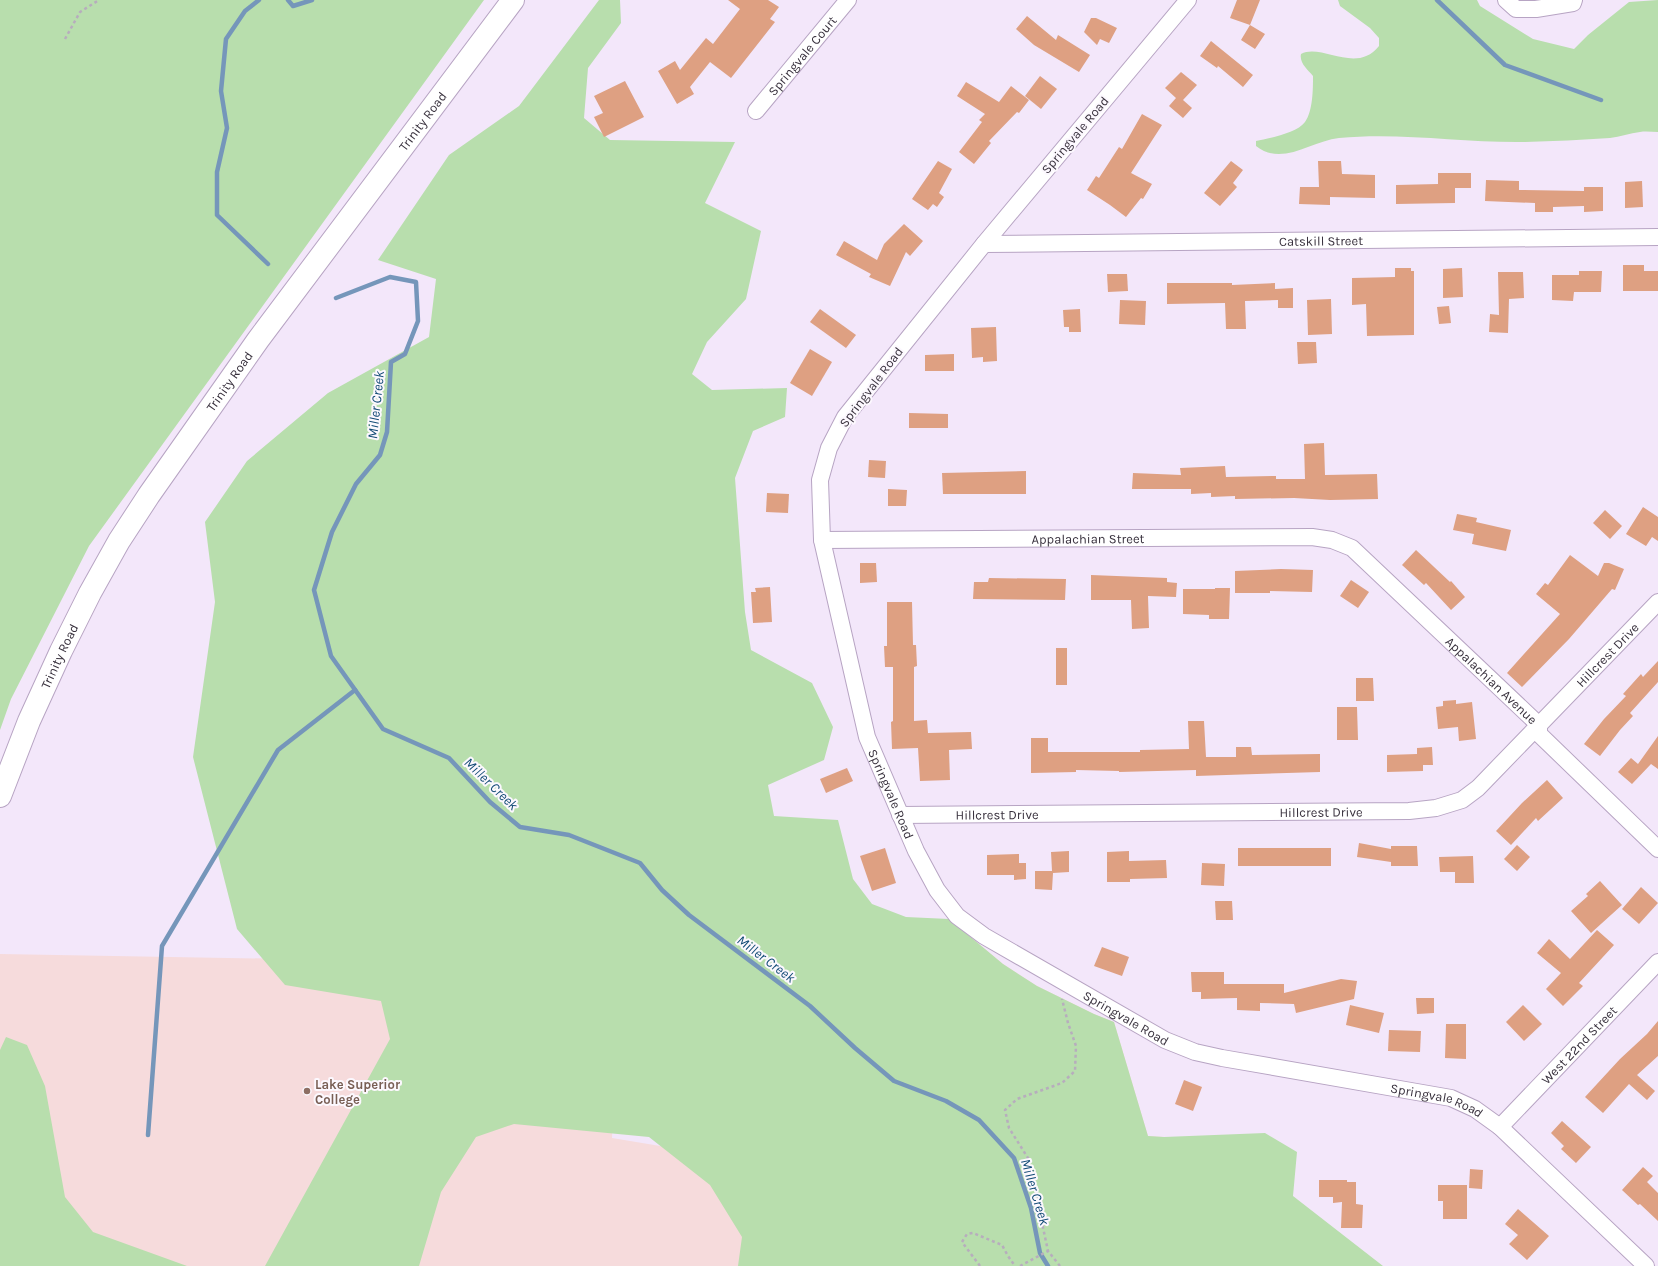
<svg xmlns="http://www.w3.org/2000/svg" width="1658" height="1266" viewBox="0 0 1658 1266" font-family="Karla,sans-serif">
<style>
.education{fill:#f6dbdc}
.green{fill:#b8dead}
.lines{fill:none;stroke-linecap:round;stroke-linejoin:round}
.stream{stroke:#7596ba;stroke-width:4.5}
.building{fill:#dea082}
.street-casing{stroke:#b7a4c3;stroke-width:18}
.highway-casing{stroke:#b7a4c3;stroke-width:24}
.path{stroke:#b7adbd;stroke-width:2.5;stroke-dasharray:3 3;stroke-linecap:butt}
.street{stroke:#fff;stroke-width:16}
.highway{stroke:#fff;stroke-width:22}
.education-dot{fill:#8d6e63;stroke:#fcf8fe;stroke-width:1.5}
.labels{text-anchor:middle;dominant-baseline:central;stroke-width:4;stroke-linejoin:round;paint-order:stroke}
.street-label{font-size:13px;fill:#38313d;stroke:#fcf8fe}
.education-label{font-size:13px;font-weight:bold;fill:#785e54;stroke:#fcf8fe;text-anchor:start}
.water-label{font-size:14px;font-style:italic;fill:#114a75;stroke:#fcf8fe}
</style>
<rect width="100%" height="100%" fill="#f3e7fa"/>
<!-- education -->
<path class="education" d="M949 919 1003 964 1037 986 1094 1014 1114 1022 1148 1136 1164 1137 1180 1266H0V954L524 963 616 1020 612 1138 860 1179Z"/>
<!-- green -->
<g class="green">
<path d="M0 0H484L89 546 11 699 0 730Z"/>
<path d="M599 0H620L621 23 588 68 584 118 610 140 735 142 705 203 761 231 746 299 707 342 692 374 712 390 787 388 785 417 753 431 735 478 745 612 751 650 812 683 833 727 824 760 768 785 774 816 838 820 853 879 872 904 906 917 949 919 1003 964 1037 986 1094 1014 1114 1022 1148 1136 1164 1137 1265 1133 1297 1152 1293 1196 1383 1266H738L742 1237 710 1185 649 1137 514 1124 476 1137 441 1192 419 1266H265L390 1039 381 1001 285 985 237 929 193 757 215 602 205 522 247 461 328 393 429 337 436 279 378 260 449 155 519 106Z"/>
<path d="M1338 0H1477L1480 6 1533 39 1574 49 1588 35 1629 2 1658 0V132C1652 132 1646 131 1640 132 1630 133 1620 137 1610 138 1582 140 1553 141 1525 142 1463 143 1401 132 1339 138 1311 141 1282 167 1256 146V141C1270 138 1297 133 1305 122 1313 111 1313 89 1313 76 1308 70 1299 63 1301 54 1322 43 1356 75 1379 46V38L1370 28 1340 6Z"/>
<path d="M6 1037 27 1045 45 1086 65 1197 93 1232 187 1266H0V1050Z"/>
</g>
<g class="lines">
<!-- stream -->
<g class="stream">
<path d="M259 0 245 11 226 39 221 91 227 128 217 172V215L268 264"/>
<path d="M288 0 293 6 312 0"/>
<path d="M1437 0 1505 65 1601 100"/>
<path d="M336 298 390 277 416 282 418 321 405 354 391 362 387 432 380 455 356 484 332 532 314 590 331 656 383 729 449 758 490 802 520 827 569 835 640 863 662 890 689 915 810 1006 855 1048 894 1081 946 1101 979 1120 1014 1158 1031 1208 1040 1253 1048 1266"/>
<path d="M148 1135 162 946 278 750 355 690"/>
</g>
</g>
<!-- building -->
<g class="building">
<path d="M728 0H768L779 7 770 19 775 22 731 78 710 62 690 87 694 94 677 104 658 71 675 61 680 70 706 38 713 44 740 9Z"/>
<path d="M1237 0H1260L1250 25 1265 34 1255 49 1241 40 1250 25 1230 18Z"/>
<path d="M1027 16 1056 40 1058 35 1090 55 1079 72 1034 45 1016 29Z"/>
<path d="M1091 18H1096L1117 28 1109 43 1100 39 1097 45 1084 32Z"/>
<path d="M1211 41 1253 75 1243 87 1218 66 1217 68 1200 56Z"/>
<path d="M1181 72 1197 85 1183 100 1192 108 1183 118 1169 106 1176 98 1165 88Z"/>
<path d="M1040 76 1057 89 1041 109 1025 96Z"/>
<path d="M625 81 644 117 604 137 594 117 603 113 594 96Z"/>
<path d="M966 82 999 102 1011 86 1029 100 1019 113 1017 112 989 141 991 143 974 164 959 152 982 122 979 120 985 114 957 96Z"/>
<path d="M1142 114 1162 125 1131 173 1152 184 1143 199 1141 198 1126 217 1110 205 1087 190 1096 176 1099 178 1119 147 1122 149Z"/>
<path d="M938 161 952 169 939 193 944 197 937 207 933 204 928 210 912 199Z"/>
<path d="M1231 161 1243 170 1233 183 1237 187 1220 206 1204 193Z"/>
<path d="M1318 161H1341L1342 174 1375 175V198L1330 197V205L1299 204 1300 187H1319Z"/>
<path d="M1438 173H1471V188H1455V203L1396 204V185L1438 184Z"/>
<path d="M1486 180 1519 181V190L1584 191V187H1603V211L1584 212V206L1553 207V212H1535V203L1485 201Z"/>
<path d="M1642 181 1643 207 1625 208V182Z"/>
<path d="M904 224 923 241 910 256 906 252 890 286 869 277 871 274 836 255 844 241 877 260 884 244Z"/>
<path d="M1623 265H1644V271H1658V291H1623Z"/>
<path d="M1395 268H1411V271H1414V335L1367 336 1366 304 1352 305V278L1395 277Z"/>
<path d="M1462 268 1463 297 1443 298V269Z"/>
<path d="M1579 271H1602L1601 292H1574L1573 301 1552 300V275H1579Z"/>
<path d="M1498 272H1523L1524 298 1509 299 1508 333 1489 332 1490 314 1499 315Z"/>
<path d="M1107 274H1127L1128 291 1108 292Z"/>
<path d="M1167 283H1232V285L1275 283V289L1293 288V308H1278V300L1245 301 1246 329H1226L1225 303 1167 304Z"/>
<path d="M1331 299 1332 334 1308 335 1307 300Z"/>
<path d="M1120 300 1146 301 1145 325 1119 324Z"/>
<path d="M1449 306 1451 323 1439 324 1437 307Z"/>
<path d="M820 309 856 335 846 348 810 322Z"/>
<path d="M1080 309 1081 332H1069V327H1064L1063 310Z"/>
<path d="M996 327 997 361 983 362V357L972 358 971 328Z"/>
<path d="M1297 342H1316L1317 363 1298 364Z"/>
<path d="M810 349 832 362 812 396 790 383Z"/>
<path d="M954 354V371H925V355Z"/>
<path d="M909 413 948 414V428H909Z"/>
<path d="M1324 443 1325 475 1377 474 1378 499 1330 500 1294 498 1235 499V496L1211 497V493L1191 494V489H1132L1133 473 1181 475 1180 468 1225 466 1226 477 1276 476V479H1305L1304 444Z"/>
<path d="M869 460 886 461 885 478 868 477Z"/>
<path d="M1026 471V494H943L942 473Z"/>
<path d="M888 489 907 490 906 506H888Z"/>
<path d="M767 493 789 494 788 513 766 512Z"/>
<path d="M1643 507 1658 517V541L1652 537 1646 546 1626 534Z"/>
<path d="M1605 510 1622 526 1610 539 1593 523Z"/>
<path d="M1457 514 1477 518 1476 522 1511 530 1506 551 1472 544 1474 534 1453 530Z"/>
<path d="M1416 550 1450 582 1451 581 1465 597 1451 610 1426 583 1424 585 1402 565Z"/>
<path d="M1570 555 1598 576 1604 563H1609L1624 569 1615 590 1612 589 1569 639 1522 687 1507 673 1560 614 1536 594 1545 583 1548 585Z"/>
<path d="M860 563H876L877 582 860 583Z"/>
<path d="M1281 569 1313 570 1312 592 1270 591V593H1235V571Z"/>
<path d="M1091 575 1167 578V582L1177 583 1176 597 1148 596 1149 628 1132 629 1131 600H1091Z"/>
<path d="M989 578 1066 579 1065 600 973 599 974 582H988Z"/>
<path d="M1351 580 1369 592 1358 608 1340 596Z"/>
<path d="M770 587 772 622 753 623 751 592H756L755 588Z"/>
<path d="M1215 588H1230L1229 619H1209V615L1183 614V589H1215Z"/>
<path d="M887 602H912L913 645H916L917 666 914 667V721L927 720 928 733 971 732 972 749 949 750 950 780 920 781 918 748 892 749 891 722 893 721V667H885L884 646H887Z"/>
<rect x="1056" y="648" width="11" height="37"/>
<path d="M1658 661V682L1630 713 1633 716 1620 730 1600 756 1584 744 1604 719 1626 696 1623 694 1641 674 1643 677Z"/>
<path d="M1356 678H1373L1374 701H1356Z"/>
<path d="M1456 700V704L1472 702 1476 739 1459 741 1458 727 1438 729 1436 707 1443 706V701Z"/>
<path d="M1337 707H1357L1358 740H1337Z"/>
<path d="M1188 721H1204L1206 757H1236V747H1251L1252 755 1320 754V772L1196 776V770L1119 772V771L1076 770V772L1031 773V738H1048V752H1140V750L1189 749Z"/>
<path d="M1658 736V769L1651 764 1632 784 1618 772 1631 758 1638 764Z"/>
<path d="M1432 747 1433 765H1423V771L1387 772V755L1417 754V748Z"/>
<path d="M847 768 853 781 826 793 820 779Z"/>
<path d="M1547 780 1563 798 1538 821 1536 818 1511 845 1496 831 1522 803Z"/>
<path d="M1359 843 1391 849V846H1417L1418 866H1391V862L1357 857Z"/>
<path d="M1517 845 1530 857 1517 871 1504 859Z"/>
<path d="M885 848 896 883 872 891 860 856Z"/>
<rect x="1238" y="848" width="93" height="18"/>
<path d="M1069 851V872L1053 873 1052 890 1035 889V871H1052L1051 852Z"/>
<path d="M1129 851V861L1166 860 1167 878 1130 879V882H1107V852Z"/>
<path d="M1019 854V863H1026V879L1014 880V875H987V855Z"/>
<path d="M1473 856 1474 883H1455V872H1440L1439 857Z"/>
<path d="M1202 863 1225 864 1224 886 1201 885Z"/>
<path d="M1600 881 1622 905 1591 933 1571 911 1588 896 1586 894Z"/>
<path d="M1641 887 1658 903 1639 924 1622 909Z"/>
<path d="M1215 901H1232L1233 920H1216Z"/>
<path d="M1597 930 1614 945 1579 983 1583 986 1563 1006 1546 989 1561 973 1537 953 1549 939 1570 959Z"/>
<path d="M1102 947 1129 957 1122 976 1094 966Z"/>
<path d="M1191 972H1224V984H1284V993L1341 979 1357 981 1354 999 1296 1013 1294 1004 1260 1003V1011L1237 1010V998L1201 999V992H1192Z"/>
<path d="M1416 998H1434V1013L1417 1014Z"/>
<path d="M1350 1005 1384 1013 1379 1033 1346 1025Z"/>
<path d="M1523 1005 1542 1024 1524 1041 1506 1022Z"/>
<path d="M1658 1021V1056L1637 1075 1655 1091 1647 1100 1629 1084 1603 1113 1585 1097 1620 1059 1647 1034Z"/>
<path d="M1446 1024H1466V1059L1445 1058Z"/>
<path d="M1389 1030 1421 1031 1420 1052 1388 1051Z"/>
<path d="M1184 1080 1202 1087 1193 1111 1175 1104Z"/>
<path d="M1562 1121 1591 1147 1576 1163 1561 1149 1564 1146 1551 1133Z"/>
<path d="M1643 1167 1653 1176 1647 1182 1658 1193V1221L1640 1204 1638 1205 1622 1190Z"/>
<path d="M1470 1169 1483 1170 1482 1189 1469 1188Z"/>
<path d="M1319 1180H1347V1182H1356V1204L1363 1205 1362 1228H1341L1342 1202 1333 1203V1197H1319Z"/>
<path d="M1438 1185H1467V1219H1443V1201H1438Z"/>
<path d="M1518 1209 1549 1236 1527 1260 1509 1244 1518 1235 1505 1224Z"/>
</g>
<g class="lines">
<!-- street casing -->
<g class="street-casing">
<g id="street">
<path id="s1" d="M1188 0 984 244 845 417 829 448 820 480 822 540 867 737 916 851 937 890 957 916 984 936 1165 1040 1195 1052 1222 1058 1451 1098 1475 1109 1500 1127 1646 1266"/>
<path d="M1506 0 1516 9H1536L1573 3 1574 0"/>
<path id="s2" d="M756 111 848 0"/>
<path id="s3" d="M984 244 1658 237"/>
<path id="s4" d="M822 540 1312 537 1332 540 1352 548 1539 725V734L1658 849"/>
<path id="s5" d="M900 815 1409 811 1436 808 1462 800 1478 788 1658 602"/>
<path id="s6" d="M1500 1127 1658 962"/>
</g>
</g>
<!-- highway casing -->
<g class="highway-casing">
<g id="highway">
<path id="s7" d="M0 796 29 721 61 651 90 593 119 541 149 495 258 340 513 0"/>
</g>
</g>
<!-- path -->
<g class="path">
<path d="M65 39 80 12 99 0"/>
<path d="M980 1266 962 1242 967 1234 973 1233 1002 1245 1008 1256 1015 1266"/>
<path d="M1020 1266 1048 1251"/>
<path d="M1060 1266 1048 1251 1042 1223 1041 1204 1030 1176 1028 1158 1009 1128 1005 1110 1017 1099 1062 1083 1075 1071 1076 1046 1068 1023 1062 999"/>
</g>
<!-- street -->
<use href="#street" class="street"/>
<!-- highway -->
<use href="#highway" class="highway"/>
</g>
<!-- markers -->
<circle class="education-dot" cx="307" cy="1091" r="4"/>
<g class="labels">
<!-- street labels -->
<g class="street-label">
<text stroke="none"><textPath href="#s2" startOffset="72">Springvale Court</textPath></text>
<text stroke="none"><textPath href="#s7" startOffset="800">Trinity Road</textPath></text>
<text transform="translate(1075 135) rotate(-50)">Springvale Road</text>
<text stroke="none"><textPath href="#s3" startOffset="337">Catskill Street</textPath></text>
<text stroke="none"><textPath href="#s7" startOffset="476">Trinity Road</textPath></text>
<text transform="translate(871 387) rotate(-53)">Springvale Road</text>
<text stroke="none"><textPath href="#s4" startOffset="266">Appalachian Street</textPath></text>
<text stroke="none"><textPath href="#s5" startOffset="769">Hillcrest Drive</textPath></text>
<text stroke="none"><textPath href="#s7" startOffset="152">Trinity Road</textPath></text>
<text stroke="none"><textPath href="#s4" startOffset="724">Appalachian Avenue</textPath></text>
<text stroke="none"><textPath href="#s1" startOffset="932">Springvale Road</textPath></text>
<text stroke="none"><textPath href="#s5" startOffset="421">Hillcrest Drive</textPath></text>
<text stroke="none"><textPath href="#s5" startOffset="97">Hillcrest Drive</textPath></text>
<text stroke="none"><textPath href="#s1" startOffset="1269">Springvale Road</textPath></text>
<text stroke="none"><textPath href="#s6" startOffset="114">West 22nd Street</textPath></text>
<text stroke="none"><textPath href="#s1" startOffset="1593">Springvale Road</textPath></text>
</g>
<!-- education labels -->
<g class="education-label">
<text x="315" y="1084">Lake Superior<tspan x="315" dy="15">College</tspan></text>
</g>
<!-- water labels -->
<g class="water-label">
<text transform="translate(376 405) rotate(-84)">Miller Creek</text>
<text transform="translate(491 784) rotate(44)">Miller Creek</text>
<text transform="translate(766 959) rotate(37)">Miller Creek</text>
<text transform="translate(1035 1192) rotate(73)">Miller Creek</text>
</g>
</g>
</svg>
